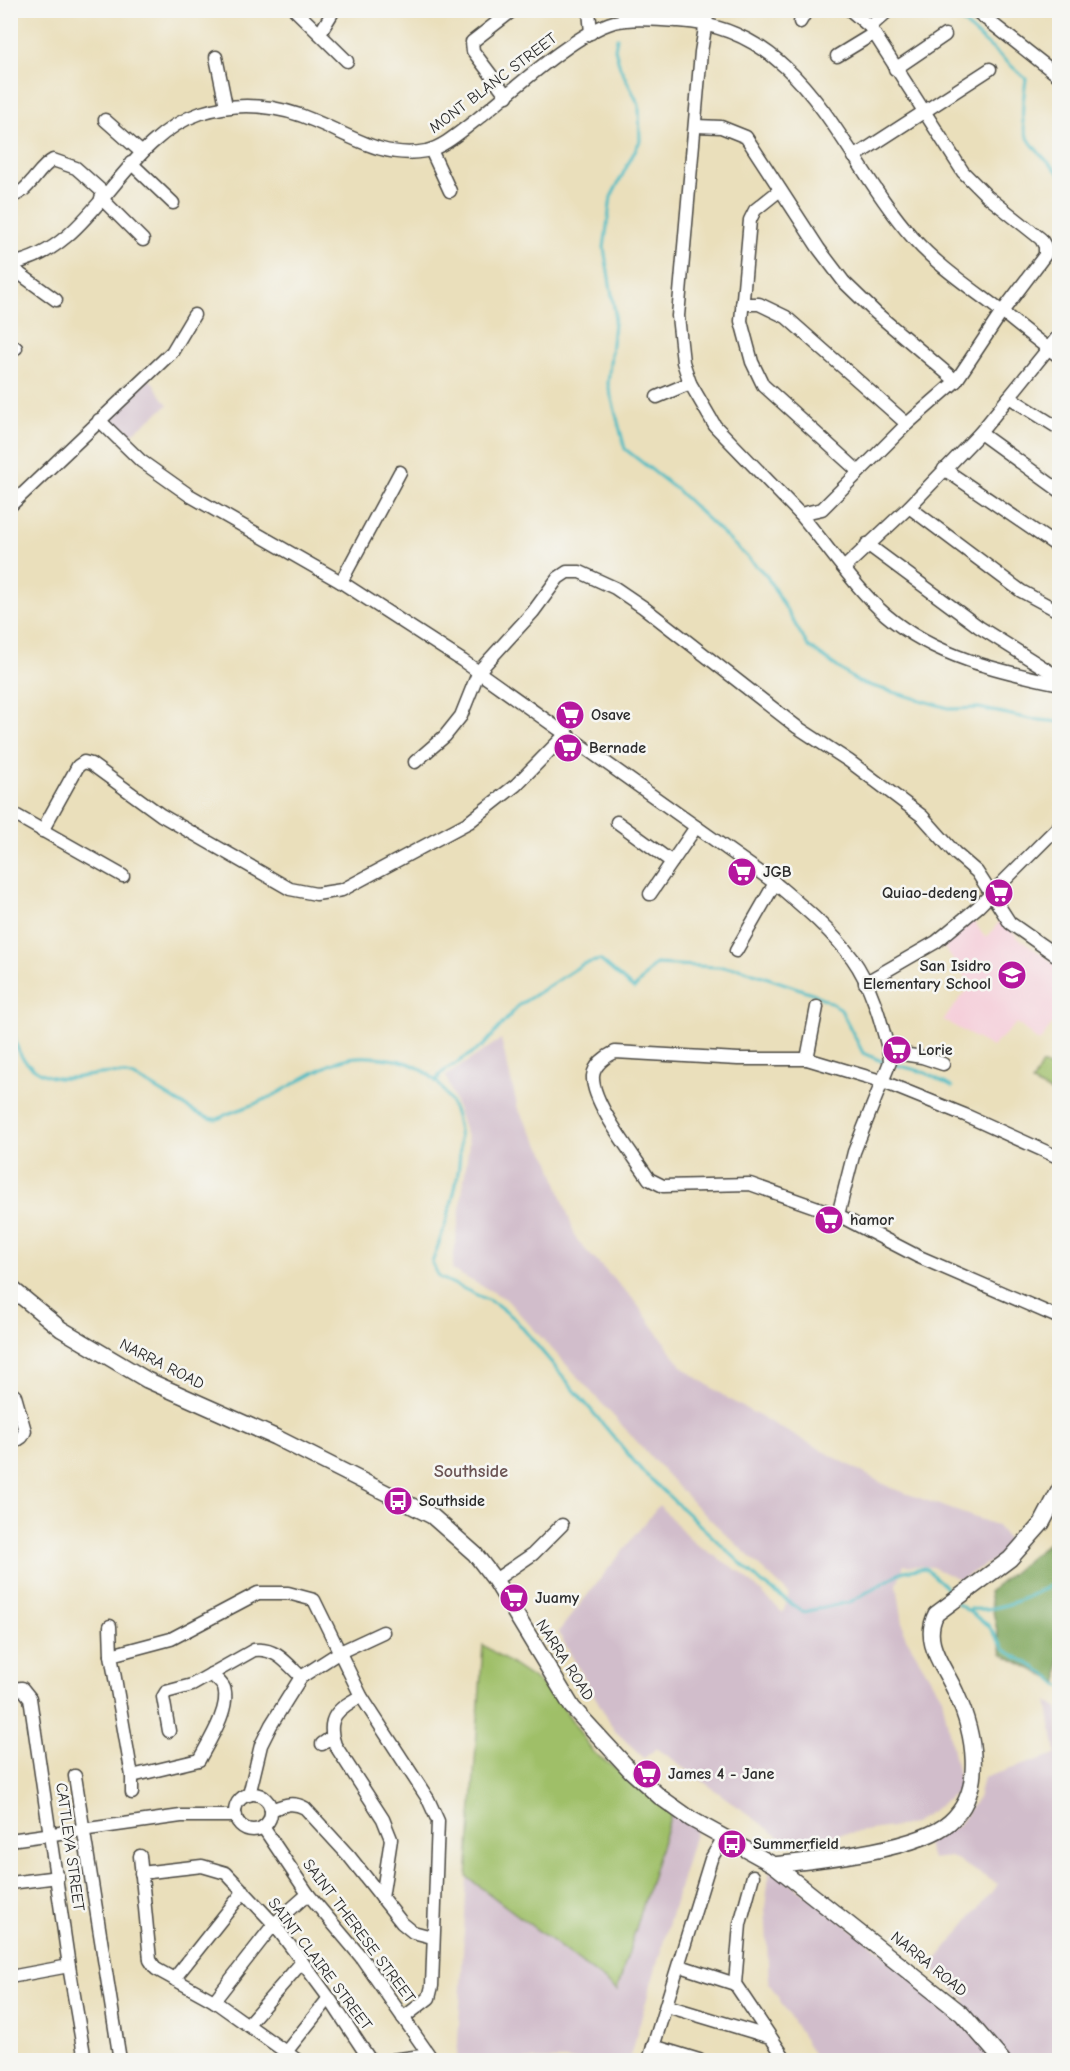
<svg xmlns="http://www.w3.org/2000/svg" width="1070" height="2071" viewBox="0 0 1070 2071" font-family="'Comic Neue',sans-serif">
<style>
.built{fill:#f5cfda}
.industrial{fill:#d1bdcb}
.green{fill:#9fbf68;stroke:#65754a;stroke-width:1.5}
.forest{fill:#7fa65c;stroke:#556844;stroke-width:1.5}
.lines{fill:none;stroke-linecap:round;stroke-linejoin:round}
.stream{stroke:#4dbbc3;stroke-width:3}
.minor-casing{stroke:#484641;stroke-width:15}
.tertiary-casing{stroke:#484641;stroke-width:18}
.minor{stroke:#fff;stroke-width:12}
.tertiary{stroke:#fff;stroke-width:15}
.labels{text-anchor:middle;dominant-baseline:central;stroke-width:5;stroke-linejoin:round;paint-order:stroke}
.street-label{font-size:16px;fill:#2b2b2b;stroke:#f6f6f2}
.poi-label{font-size:16px;font-weight:bold;fill:#2b2b2b;stroke:#f6f6f2;text-anchor:start}
.neighbourhood-label{font-size:18px;font-weight:bold;fill:#6b5454;stroke:#f6f6f2}
</style>
<rect width="100%" height="100%" fill="#f6f6f2"/>
<filter id="ink" filterUnits="userSpaceOnUse"><feTurbulence type="fractalNoise" baseFrequency=".0167" numOctaves="2"/><feDisplacementMap in="SourceGraphic" scale="12" xChannelSelector="R" yChannelSelector="G"/><feConvolveMatrix kernelMatrix="1 2 1 2 8 2 1 2 1" color-interpolation-filters="sRGB"/></filter>
<filter id="wash" filterUnits="userSpaceOnUse"><feTurbulence type="fractalNoise" baseFrequency=".008" numOctaves="4" result="noise"/><feDisplacementMap in="SourceGraphic" scale="24" xChannelSelector="R" yChannelSelector="G"/><feGaussianBlur stdDeviation="1.35" result="paint"/><feColorMatrix in="noise" values="0 0 0 0 0 0 0 0 0 0 0 0 0 0 0 0 0 1.4 0 .05"/><feComposite in="paint" operator="in"/></filter>
<g filter="url(#wash)">
<rect width="100%" height="100%" fill="#eadfbb"/>
<!-- built -->
<path class="built" d="M972 919 986 938 1001 920 1019 939 1059 966V1016L1039 1042 1017 1023 992 1047 943 1020 971 985 942 945Z"/>
<!-- industrial -->
<g class="industrial">
<path d="M149 378 168 405 125 439 106 420Z"/>
<path d="M501 1039 518 1109 550 1162 577 1241 634 1300 683 1368 730 1400 891 1488 996 1525 1014 1547 960 1580 932 1567 904 1565 897 1585 905 1636 942 1697 961 1790 913 1824 786 1842 657 1748 644 1758 614 1730 558 1632 659 1505 693 1542 740 1572 783 1613 789 1594 696 1506 506 1299 452 1270 469 1143 446 1076Z"/>
<path d="M1047 1701 1059 1709V2060H817L769 1983 765 1907 770 1867 957 2009 966 2001 931 1967 998 1884 951 1857 932 1859 925 1839 957 1826 978 1798 983 1778 1056 1754Z"/>
<path d="M672 1811 697 1827 629 2060H457L467 1877 617 1989Z"/>
</g>
<!-- green -->
<g class="green">
<path d="M1042 1064 1059 1072V1096L1032 1083Z"/>
<path d="M483 1645 553 1692 593 1752 672 1811 617 1990 467 1877Z"/>
</g>
<!-- forest -->
<path class="forest" d="M1059 1534V1683L1002 1654 989 1592Z"/>
<g class="lines">
<!-- stream -->
<g class="stream">
<path d="M949 10 1026 79C1018 134 1022 136 1060 174"/>
<path d="M617 38 615 49 620 67 639 105 640 141 611 197 604 248 615 313 608 384 625 449 676 489 766 575 808 646 858 682 952 709 979 708 1030 719 1060 722"/>
<path d="M10 958C21 989 2 1040 27 1063 62 1096 95 1064 131 1076 153 1083 198 1119 215 1119 219 1120 223 1116 227 1114 245 1108 261 1102 278 1093 298 1082 320 1067 342 1060 360 1054 379 1058 397 1060 412 1063 425 1070 436 1081 482 1129 451 1209 432 1263L439 1277 496 1304 514 1318 643 1472 762 1583 803 1612 850 1602 904 1571 925 1568 943 1584 951 1595"/>
<path d="M893 1064 924 1072 952 1087"/>
<path d="M436 1082 440 1074 484 1045 519 1005 583 964 600 960 634 989 655 964 739 968 815 994 840 1008 863 1053 886 1063"/>
<path d="M957 1603 988 1625 1005 1650 1046 1674 1060 1686"/>
<path d="M970 1609C1002 1612 1033 1595 1060 1580"/>
</g>
</g>
</g>
<g filter="url(#ink)">
<g class="lines">
<!-- minor casing -->
<g class="minor-casing">
<g id="minor">
<path d="M295 10 347 61"/>
<path d="M589 10 591 33"/>
<path d="M708 10 701 52 678 316 683 362 690 383 715 426 800 514 822 509 907 424 956 381 1002 312 1045 255V246L1041 239 987 196 963 172 870 27 850 10"/>
<path d="M975 10 1060 77"/>
<path d="M1057 10 1060 13"/>
<path d="M800 22 807 10"/>
<path d="M870 27 889 10"/>
<path d="M320 33 334 10"/>
<path d="M837 56 873 34"/>
<path d="M216 57 226 106"/>
<path d="M895 69 945 35"/>
<path d="M507 96 473 51 472 42 513 10"/>
<path d="M105 120 141 152"/>
<path d="M696 126 721 127 746 137 819 249 844 282 876 313 956 381"/>
<path d="M431 150 450 191"/>
<path d="M854 157 990 69"/>
<path d="M131 163 173 203"/>
<path d="M780 190 755 210 750 220 741 321 752 362 763 385 859 472"/>
<path d="M10 196C29 194 37 168 53 160L76 168 105 194"/>
<path d="M101 198 143 240"/>
<path d="M10 264C95 250 120 140 201 113 239 101 279 105 315 121 353 137 384 159 426 151 444 147 461 131 476 120 510 93 575 33 614 22 635 17 657 20 679 21 806 28 840 156 913 238 936 264 965 284 993 305 1015 322 1037 341 1060 357"/>
<path d="M11 264 20 274 56 300"/>
<path d="M742 304H759L786 317 907 424"/>
<path d="M10 344 16 348"/>
<path d="M657 397 690 383"/>
<path d="M1009 397 1060 429"/>
<path d="M99 420 141 461 189 495 341 582 463 661 775 883C802 906 830 929 852 958 871 984 881 1021 889 1052L890 1062 854 1152 838 1215 917 1256 1060 1318"/>
<path d="M980 433 1060 491"/>
<path d="M944 469 1060 548"/>
<path d="M10 506 172 352 194 315"/>
<path d="M909 507 1021 591 1060 612"/>
<path d="M800 514C827 545 856 589 886 615 935 657 999 671 1060 684"/>
<path d="M867 544 979 627 1060 678"/>
<path d="M845 567 909 507 980 433 1060 334"/>
<path d="M341 582 400 472"/>
<path d="M415 762 445 736 461 716 479 671 533 612 558 578 567 572H580L615 588 643 607 797 727 849 761 922 816 955 853 977 872 1010 923 1060 958"/>
<path d="M10 812 123 876"/>
<path d="M617 822 672 862"/>
<path d="M42 831 78 766 84 762 91 764 161 815 290 889 316 894 342 890 469 822 516 785 567 733"/>
<path d="M650 894 696 827"/>
<path d="M736 951 775 883"/>
<path d="M865 983 936 942 978 907 1060 825"/>
<path d="M889 1052 922 1057 943 1064"/>
<path d="M807 1059 817 1007"/>
<path d="M838 1215 750 1184 663 1186 649 1179C634 1156 591 1102 593 1076 594 1065 606 1056 615 1052L738 1059H807L881 1081 965 1115 1060 1158"/>
<path d="M10 1392 15 1396 25 1431 22 1437 10 1445"/>
<path d="M495 1580 533 1554 562 1525"/>
<path d="M110 1626 111 1655 132 1776V1793"/>
<path d="M111 1655 171 1639 258 1593H288L314 1600 361 1696 428 1799 438 1821 432 1986 429 1998 403 2018"/>
<path d="M10 1689 22 1688 30 1698 69 1966 10 1977"/>
<path d="M361 1696C339 1708 325 1717 335 1745L383 1819 391 1839 382 1898"/>
<path d="M169 1731 163 1697 166 1692 192 1685 254 1650C275 1647 287 1663 301 1677"/>
<path d="M322 1744 332 1737"/>
<path d="M75 1776 120 2060"/>
<path d="M132 1776 199 1760C208 1743 231 1708 224 1688 222 1683 215 1678 211 1674"/>
<circle cx="253" cy="1812" r="18"/>
<path d="M249 1795 261 1745 271 1725 301 1677 340 1652 383 1632"/>
<path d="M271 1810C284 1805 292 1801 305 1808L349 1856 402 1923 413 1932 432 1937"/>
<path d="M263 1827 308 1894 361 1957 429 2055 392 2060"/>
<path d="M10 1840 181 1816H236"/>
<path d="M140 1856 150 1960 156 1969 214 2001 297 2060"/>
<path d="M141 1873 202 1866 226 1873 274 1924 329 1998 370 2060"/>
<path d="M753 1876 740 1924 735 1984 786 2060"/>
<path d="M10 1883 58 1877"/>
<path d="M69 1966 85 2060"/>
<path d="M680 1966 735 1984"/>
<path d="M174 1979 244 1891"/>
<path d="M214 2001 274 1924 308 1894"/>
<path d="M667 2006 770 2037"/>
<path d="M248 2024 302 1962"/>
<path d="M653 2046 699 2060"/>
<path d="M286 2052 329 1998"/>
<path d="M649 2060 711 1859 724 1837"/>
</g>
</g>
<!-- tertiary casing -->
<g class="tertiary-casing">
<g id="tertiary">
<path d="M10 1287 61 1329 147 1380 275 1437 432 1516 475 1554 495 1580 572 1707 631 1771 660 1797 691 1819 774 1865 962 2014 1002 2060"/>
<path d="M774 1865C817 1860 919 1850 950 1822 986 1790 974 1732 956 1693 945 1667 921 1643 936 1614L1010 1559 1042 1523 1060 1489"/>
</g>
</g>
<!-- minor -->
<use href="#minor" class="minor"/>
<!-- tertiary -->
<use href="#tertiary" class="tertiary"/>
</g>
</g>
<!-- icons -->
<defs>
<g id="supermarket-disc" transform="scale(1.5)"><circle r="9.5" fill="#b5179e" stroke="#f6f6f2"/><path d="M-6-5.5h2.5l.6 2H6L4.5 2H-2.5L-4.4-4H-6ZM-1.5 3.2a1.3 1.3 0 1 0 .1 0ZM3 3.2a1.3 1.3 0 1 0 .1 0Z" fill="#fff"/></g>
<g id="school-disc" transform="scale(1.5)"><circle r="9.5" fill="#b5179e" stroke="#f6f6f2"/><path d="M0-5L7-2L0 1L-7-2ZM-4 1L0 2.5L4 1V4Q0 6-4 4Z" fill="#fff"/></g>
<g id="bus-disc" transform="scale(1.5)"><circle r="9.5" fill="#b5179e" stroke="#f6f6f2"/><path d="M-5-6H5V4H4V6H2V4H-2V6H-4V4H-5ZM-3.5-4V0h7V-4ZM-3.5 1.2v1.5H-2V1.2ZM2 1.2v1.5H3.5V1.2Z" fill="#fff"/></g>
</defs>
<g fill-rule="evenodd">
<use href="#supermarket-disc" x="570" y="715"/>
<use href="#supermarket-disc" x="568" y="748"/>
<use href="#supermarket-disc" x="742" y="872"/>
<use href="#supermarket-disc" x="999" y="893"/>
<use href="#school-disc" x="1012" y="975"/>
<use href="#supermarket-disc" x="897" y="1050"/>
<use href="#supermarket-disc" x="829" y="1220"/>
<use href="#bus-disc" x="398" y="1501"/>
<use href="#supermarket-disc" x="514" y="1598"/>
<use href="#supermarket-disc" x="647" y="1774"/>
<use href="#bus-disc" x="732" y="1844"/>
</g>
<g class="labels">
<!-- street labels -->
<g class="street-label">
<text transform="translate(493 83) rotate(-37)">MONT BLANC STREET</text>
<text transform="translate(162 1364) rotate(27)">NARRA ROAD</text>
<text transform="translate(565 1660) rotate(57)">NARRA ROAD</text>
<text transform="translate(70 1847) rotate(82)">CATTLEYA STREET</text>
<text transform="translate(359 1931) rotate(53)">SAINT THERESE STREET</text>
<text transform="translate(320 1964) rotate(53)">SAINT CLAIRE STREET</text>
<text transform="translate(929 1964) rotate(39)">NARRA ROAD</text>
</g>
<!-- poi labels -->
<g class="poi-label">
<text x="591" y="715">Osave</text>
<text x="589" y="748">Bernade</text>
<text x="763" y="872">JGB</text>
<text x="978" y="893" text-anchor="end">Quiao-dedeng</text>
<text x="991" y="966" text-anchor="end">San Isidro<tspan x="991" dy="18">Elementary School</tspan></text>
<text x="918" y="1050">Lorie</text>
<text x="850" y="1220">hamor</text>
<text x="419" y="1501">Southside</text>
<text x="535" y="1598">Juamy</text>
<text x="668" y="1774">James 4 - Jane</text>
<text x="753" y="1844">Summerfield</text>
</g>
<!-- neighbourhood labels -->
<g class="neighbourhood-label">
<text x="471" y="1471">Southside</text>
</g>
</g>
<!-- margin -->
<rect width="1070" height="2071" fill="none" stroke="#f6f6f2" stroke-width="36"/>
</svg>
